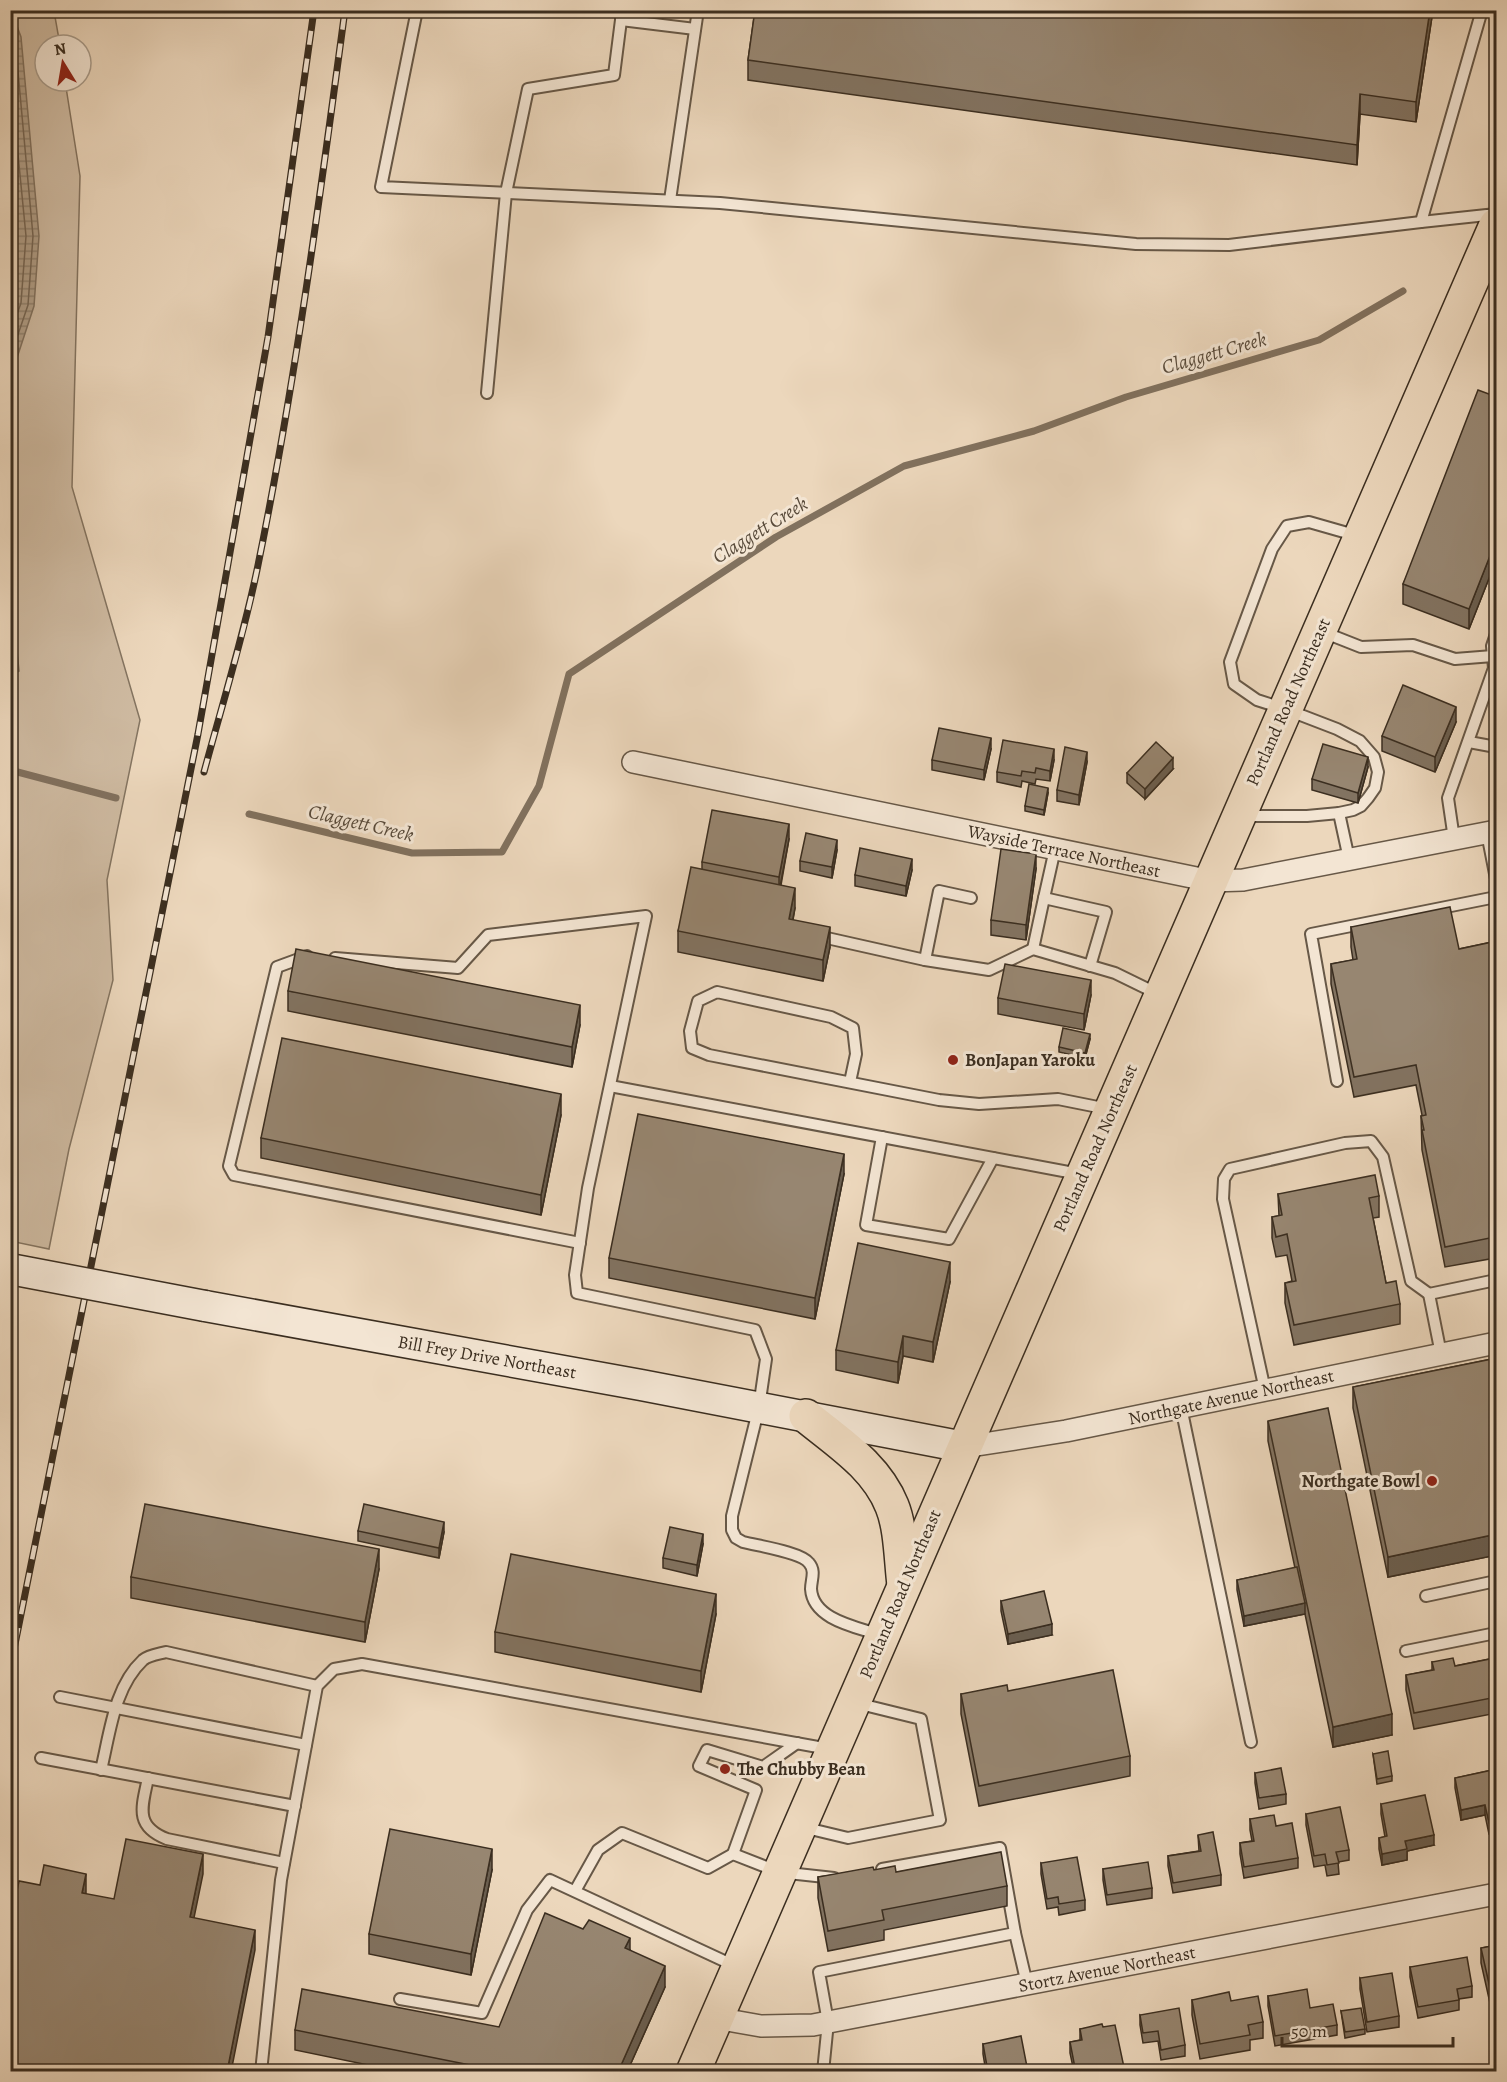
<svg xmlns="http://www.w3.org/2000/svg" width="1507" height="2082" viewBox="0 0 1507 2082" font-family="Alegreya,serif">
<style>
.green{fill:#cebaa1;stroke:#847460;stroke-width:1.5}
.water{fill:url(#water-rules);stroke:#81715e;stroke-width:1.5}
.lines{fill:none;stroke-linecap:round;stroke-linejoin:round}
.shore{stroke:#766654;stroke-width:1.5}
.stream{stroke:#81715e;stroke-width:7}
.lane-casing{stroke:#675847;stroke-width:14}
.street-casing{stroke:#675847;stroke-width:24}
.secondary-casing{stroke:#3b2e20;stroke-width:33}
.primary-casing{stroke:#3b2e20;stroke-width:36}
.lane{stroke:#f3e5d3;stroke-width:10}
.street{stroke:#f3e5d3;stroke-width:21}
.secondary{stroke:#f3e5d3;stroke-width:30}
.primary{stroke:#ecd7bc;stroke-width:33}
.rail-casing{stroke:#3b2e20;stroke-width:7}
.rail{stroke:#f3e5d3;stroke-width:4.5;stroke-dasharray:14;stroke-linecap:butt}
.secondary-bridge-casing{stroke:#3b2e20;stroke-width:33;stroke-linecap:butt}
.secondary-bridge{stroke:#f3e5d3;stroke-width:30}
.wall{fill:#827361;stroke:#3b2e20;stroke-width:1.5}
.shaded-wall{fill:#6a5e4f;stroke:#3b2e20;stroke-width:1.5}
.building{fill:#978671;stroke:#3b2e20;stroke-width:1.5}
.poi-dot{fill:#8f2418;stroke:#f3e5d3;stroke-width:2}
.labels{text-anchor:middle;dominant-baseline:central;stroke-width:6;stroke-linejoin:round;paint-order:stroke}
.street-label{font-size:18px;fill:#3b2e20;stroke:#f3e5d3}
.poi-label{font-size:18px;font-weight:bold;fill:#3b2e20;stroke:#f3e5d3;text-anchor:start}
.water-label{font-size:20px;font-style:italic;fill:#584a3a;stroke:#f3e5d3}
</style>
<defs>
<pattern id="water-rules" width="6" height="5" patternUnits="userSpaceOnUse" patternTransform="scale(1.5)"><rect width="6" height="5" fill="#b09e87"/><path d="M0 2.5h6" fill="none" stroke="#90816e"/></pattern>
</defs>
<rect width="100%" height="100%" fill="#ecd7bc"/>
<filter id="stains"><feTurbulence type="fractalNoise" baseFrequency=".00333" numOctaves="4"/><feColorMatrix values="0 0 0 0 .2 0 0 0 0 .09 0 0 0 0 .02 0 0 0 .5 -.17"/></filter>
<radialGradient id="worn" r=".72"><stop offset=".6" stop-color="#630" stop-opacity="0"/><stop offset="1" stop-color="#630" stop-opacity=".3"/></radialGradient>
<!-- green -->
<path class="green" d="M10 11H54L60 45H45V81H65L80 176 72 487 140 720 107 880 113 980 69 1149 49 1249 10 1241Z"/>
<!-- water -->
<g class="water">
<path d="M11 10 21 37 39 236 34 306 11 376Z"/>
<path d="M10 581 19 671 11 676H10Z"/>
</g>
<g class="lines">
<!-- shore -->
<g class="shore">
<path d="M10 27 15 39 33 236 28 305 10 358"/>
<path d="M10 73 26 236 21 303 10 334"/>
<path d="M10 171 17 236 10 306"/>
</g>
<!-- stream -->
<g class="stream">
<path d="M10 770 116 798"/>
<path d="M249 814 412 853 502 852 539 786 569 674 776 537 904 466 1034 431 1126 397 1319 340 1403 291"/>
</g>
<!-- lane casing -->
<g class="lane-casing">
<g id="lane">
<path d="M417 10 381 187 720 203 1136 244 1229 245 1421 222"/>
<path d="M621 10V20L695 29"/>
<path d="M1482 10 1421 222 1496 214"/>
<path d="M670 200 698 10"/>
<path d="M487 393 506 193 528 89 614 75 621 20"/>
<path d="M1323 632 1361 647 1413 645 1455 659 1493 656"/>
<path d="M1469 742 1496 747"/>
<path d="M1339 813 1349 859"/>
<path d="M1245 816H1307L1339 813 1353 810 1361 806 1368 798 1375 788 1378 772 1374 757 1360 741 1337 729 1285 709 1257 700 1234 684 1230 662 1272 549 1287 526 1309 522 1358 536"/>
<path d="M1487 833 1496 879"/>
<path d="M1454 839 1448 798 1494 668 1492 646 1496 634"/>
<path d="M1044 898 1055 849"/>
<path d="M818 936 925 960 989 970 1033 949 1115 973 1158 994"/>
<path d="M1033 949 1044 898 1106 912 1090 966"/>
<path d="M307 956 277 967 229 1166 234 1175 580 1243"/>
<path d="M335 958 458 968 488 935 646 916 588 1188 575 1275 577 1293 755 1330 766 1359 759 1407 732 1516V1530L736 1538 743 1542C758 1546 801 1552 809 1563 816 1571 811 1580 811 1589 813 1620 857 1627 880 1635"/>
<path d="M925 960 939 891 971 898"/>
<path d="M1337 1081 1311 934 1496 897"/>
<path d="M850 1082 856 1054 853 1028 831 1017 717 992 698 1001 690 1031 692 1048 709 1055 939 1100 979 1104 1058 1099 1108 1109"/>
<path d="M610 1086 1079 1174"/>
<path d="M882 1137 866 1225 949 1239 993 1158"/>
<path d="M1441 1354 1429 1294 1496 1280"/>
<path d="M1265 1390 1223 1199 1224 1179 1230 1169 1345 1143 1371 1141 1383 1157 1411 1281 1429 1294"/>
<path d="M1181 1407 1251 1742"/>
<path d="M1426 1596 1496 1581"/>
<path d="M1406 1651 1496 1633"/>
<path d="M60 1697 306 1745"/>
<path d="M41 1758 295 1806"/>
<path d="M101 1770C110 1733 114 1687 143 1660 149 1655 159 1654 166 1652L317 1686"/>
<path d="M148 1778C142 1807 134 1826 167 1839L284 1863"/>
<path d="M802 1827 848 1838 940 1820 921 1719 856 1703"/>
<path d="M733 1854 756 1790 699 1766 707 1750 763 1767 797 1743"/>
<path d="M575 1891 598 1850 622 1833 708 1868 733 1854 779 1872 834 1878"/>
<path d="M1015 1933 1027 1984"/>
<path d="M400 1999 482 2013 527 1910 550 1880 735 1966"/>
<path d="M261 2072 281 1880 317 1686 334 1669 362 1664 829 1749"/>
<path d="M823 2072 828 2022 819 1972 1015 1933 1000 1848 882 1869"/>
</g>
</g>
<!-- street casing -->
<g class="street-casing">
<g id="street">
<path d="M633 762 1211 881 1243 880 1496 831"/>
<path d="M964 1447 1066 1431 1496 1343"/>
<path d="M716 2018 761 2026 813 2025 1496 1894"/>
</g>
</g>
<!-- secondary casing -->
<g class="secondary-casing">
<path id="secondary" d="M205 1306 641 1385 964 1447"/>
</g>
<!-- primary casing -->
<g class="primary-casing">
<g id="primary">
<path d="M806 1416C839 1443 876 1466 892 1506 901 1528 901 1561 904 1585"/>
<path d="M693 2072 1496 225"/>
</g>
</g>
<!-- lane -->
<use href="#lane" class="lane"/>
<!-- street -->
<use href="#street" class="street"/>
<!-- secondary -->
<use href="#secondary" class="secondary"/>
<!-- primary -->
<use href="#primary" class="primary"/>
<!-- rail casing -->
<g class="rail-casing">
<g id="rail">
<path d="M204 772C222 705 243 638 257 570 295 385 320 197 345 10"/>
<path d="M10 1669 198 734 268 337 314 10"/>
</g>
</g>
<!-- rail -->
<use href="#rail" class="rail"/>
<!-- secondary-bridge casing -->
<g class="secondary-bridge-casing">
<path id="secondary-bridge" d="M10 1269 205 1306"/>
</g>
<!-- secondary-bridge -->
<use href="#secondary-bridge" class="secondary-bridge"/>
</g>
<!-- wall -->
<g class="wall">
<path d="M755 10H1433L1416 122 1360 114 1357 165 748 80V60Z"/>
<path d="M1497 397V558L1469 629 1403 604V584Z"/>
<path d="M1456 722 1435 772 1382 751V736Z"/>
<path d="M991 749 984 780 932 770V760Z"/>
<path d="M1054 760 1050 781 1036 779 1035 784 1022 781 1021 787 997 782V772Z"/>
<path d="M1087 762 1079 805 1057 801V790Z"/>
<path d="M1368 767 1358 803 1312 790V779Z"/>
<path d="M1173 769 1145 799 1127 783V773Z"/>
<path d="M1048 793 1044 815 1025 811V806Z"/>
<path d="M789 839 781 885 795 908 793 920 830 947 823 981 678 952V931L702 869V862Z"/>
<path d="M837 850 832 878 800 871V861Z"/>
<path d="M1036 869 1026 940 991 935V920Z"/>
<path d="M912 870 906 896 855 886V875Z"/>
<path d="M1351 927 1459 949 1497 941V1249L1495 1250V1258L1445 1267 1422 1150 1421 1116 1422 1115 1416 1085 1354 1097 1331 984V964L1353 960 1351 947Z"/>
<path d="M288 991 580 1025 572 1067 288 1011Z"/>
<path d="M1091 995 1084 1030 998 1014V998Z"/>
<path d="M1090 1039 1085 1058 1059 1052V1047Z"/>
<path d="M561 1115 541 1215 261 1158V1138Z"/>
<path d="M844 1174 815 1319 609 1278V1258Z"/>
<path d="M1278 1194 1379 1196V1217L1373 1218 1386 1283 1400 1304V1324L1294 1345 1285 1303V1283L1292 1281 1287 1255 1276 1257 1272 1238V1217L1279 1216Z"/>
<path d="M950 1282 933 1362 903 1356 898 1383 836 1370V1350Z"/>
<path d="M1497 1358V1555L1388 1577 1353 1408V1387Z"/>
<path d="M1268 1421 1392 1735 1333 1747 1305 1614 1244 1626 1237 1590V1580L1295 1568 1268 1441Z"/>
<path d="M358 1531 444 1532 439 1558 358 1541Z"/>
<path d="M703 1544 697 1576 663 1568V1558Z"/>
<path d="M379 1569 365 1642 131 1598V1577Z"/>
<path d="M1001 1601 1052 1635 1008 1644 1001 1611Z"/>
<path d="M716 1614 701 1692 495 1652V1632Z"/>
<path d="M1497 1653V1713L1414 1729 1406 1690V1675L1432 1670V1662L1455 1666 1494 1658V1654Z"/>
<path d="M1008 1691 1130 1756V1776L979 1806 961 1714V1694Z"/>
<path d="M1373 1754 1392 1776V1781L1377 1784Z"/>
<path d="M1497 1769V1832L1489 1834 1485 1815 1461 1820 1455 1788V1778Z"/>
<path d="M1255 1773 1286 1794V1804L1259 1809 1255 1783Z"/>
<path d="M1381 1804 1434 1845 1407 1851V1860L1382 1865 1379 1849V1838L1385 1837 1381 1814Z"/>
<path d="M1306 1814 1349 1850V1860L1338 1862 1339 1874 1327 1876 1325 1865 1314 1867 1306 1825Z"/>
<path d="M1250 1819 1276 1826 1298 1858V1868L1244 1878 1240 1854V1843L1252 1841 1250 1830Z"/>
<path d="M1198 1835 1221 1875V1885L1173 1893 1168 1866V1856L1199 1851Z"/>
<path d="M1041 1863 1085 1900V1910L1059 1915 1058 1907 1047 1909 1041 1874Z"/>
<path d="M1103 1869 1152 1888V1898L1107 1905 1103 1880Z"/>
<path d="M492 1870 471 1975 369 1954V1934Z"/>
<path d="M874 1870 1007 1886V1906L884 1930V1940L828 1951 818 1898V1877Z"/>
<path d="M1497 1945V2021H1494L1481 1963V1948Z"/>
<path d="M630 1950 665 1987 627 2072H402L295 2050V2030L499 2027Z"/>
<path d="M1410 1967 1472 1986V1997L1459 1999V2010L1418 2018 1410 1977Z"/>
<path d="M1360 1978 1399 2016V2027L1367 2032 1360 1989Z"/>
<path d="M1268 1996 1310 2008 1337 2025V2035L1275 2046 1268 2006Z"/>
<path d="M1192 2000 1231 2001 1263 2022V2038L1250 2040V2050L1200 2059 1192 2015Z"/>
<path d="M1341 2011 1365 2029V2034L1345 2038Z"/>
<path d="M1140 2015 1185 2045V2056L1161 2060 1158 2041 1143 2043 1140 2025Z"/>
<path d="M1103 2027 1125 2072H1074L1070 2053V2042L1080 2040V2029Z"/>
<path d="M983 2044 1028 2072H986L983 2054Z"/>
</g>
<!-- shaded-wall -->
<g class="shaded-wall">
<path d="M1430 10H1433L1416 122V102Z"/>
<path d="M1360 94V114L1357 165V145Z"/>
<path d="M1497 538V558L1469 629V609Z"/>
<path d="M1456 707V722L1435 772V757Z"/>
<path d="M991 738V749L984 780V770Z"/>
<path d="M1054 749V760L1050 781V771Z"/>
<path d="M1087 752V762L1079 805V795Z"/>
<path d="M1368 757V767L1358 803V793Z"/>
<path d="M1173 758V769L1145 799V789Z"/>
<path d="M1048 788V793L1044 815V810Z"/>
<path d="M789 824V839L779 892V877Z"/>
<path d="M837 840V850L832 878V867Z"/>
<path d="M1036 854V869L1026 940V925Z"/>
<path d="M912 859V870L906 896V886Z"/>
<path d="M795 888V908L789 939V919Z"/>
<path d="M830 927V947L823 981V960Z"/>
<path d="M1091 980V995L1084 1030V1014Z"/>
<path d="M580 1005V1025L572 1067V1047Z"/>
<path d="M1090 1034V1039L1085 1058V1053Z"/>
<path d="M561 1094V1115L541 1215V1195Z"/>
<path d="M844 1154V1174L815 1319V1298Z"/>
<path d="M950 1262V1282L933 1362V1342Z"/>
<path d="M903 1336V1356L898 1383V1362Z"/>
<path d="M444 1522V1532L439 1558V1548Z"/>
<path d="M703 1534V1544L697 1576V1565Z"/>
<path d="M1497 1534V1555L1388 1577V1557Z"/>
<path d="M379 1549V1569L365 1642V1622Z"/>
<path d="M716 1594V1614L701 1692V1671Z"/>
<path d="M1305 1603V1614L1244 1626V1616Z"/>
<path d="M1052 1624V1635L1008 1644V1634Z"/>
<path d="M1392 1714V1735L1333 1747V1727Z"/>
<path d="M1485 1805V1815L1461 1820V1810Z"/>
<path d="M1434 1835V1845L1407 1851V1860L1382 1865V1854L1405 1841Z"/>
<path d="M492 1849V1870L471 1975V1954Z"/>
<path d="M203 1854V1874L190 1937V1917Z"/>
<path d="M86 1874V1894L82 1893Z"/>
<path d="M255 1930V1950L231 2072H227Z"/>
<path d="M630 1938V1958L625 1948Z"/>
<path d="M665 1966V1987L627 2072H618Z"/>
<path d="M1089 2065V2072H1075V2068Z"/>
</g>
<!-- building -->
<g class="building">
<path d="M755 10H1430L1416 102 1360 94 1357 145 748 60Z"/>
<path d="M1478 390 1497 397V538L1469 609 1403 584Z"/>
<path d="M1403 685 1456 707 1435 757 1382 736Z"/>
<path d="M939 728 991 738 984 770 932 760Z"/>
<path d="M1003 740 1054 749 1050 771 1036 768 1035 773 1022 771 1021 776 997 772Z"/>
<path d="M1156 742 1173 758 1145 789 1127 773Z"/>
<path d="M1323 744 1368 757 1358 793 1312 779Z"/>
<path d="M1065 747 1087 752 1079 795 1057 790Z"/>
<path d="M1029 784 1048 788 1044 810 1025 806Z"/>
<path d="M712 810 789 824 779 877 702 862Z"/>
<path d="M806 833 837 840 832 867 800 861Z"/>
<path d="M860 848 912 859 906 886 855 875Z"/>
<path d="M1001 849 1036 854 1026 925 991 920Z"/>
<path d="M691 867 795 888 789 919 830 927 823 960 678 931Z"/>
<path d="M1450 907 1459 949 1497 941V1229L1493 1230 1495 1237 1445 1247 1422 1130H1424L1421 1116 1426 1115 1416 1065 1354 1077 1331 964 1357 959 1351 927Z"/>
<path d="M296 949 580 1005 572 1047 288 991Z"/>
<path d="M1005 964 1091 980 1084 1014 998 998Z"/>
<path d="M1063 1028 1090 1034 1085 1053 1059 1047Z"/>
<path d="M282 1038 561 1094 541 1195 261 1138Z"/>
<path d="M638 1114 844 1154 815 1298 609 1258Z"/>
<path d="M1375 1175 1379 1196 1369 1198 1386 1283 1396 1281 1400 1304 1294 1325 1285 1283 1296 1281 1287 1234 1276 1237 1272 1217 1282 1215 1278 1194Z"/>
<path d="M858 1243 950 1262 933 1342 903 1336 898 1362 836 1350Z"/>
<path d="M1497 1358V1534L1388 1557 1353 1387Z"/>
<path d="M1328 1408 1392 1714 1333 1727 1268 1421Z"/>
<path d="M145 1504 379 1549 365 1622 131 1577Z"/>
<path d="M364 1504 444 1522 439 1548 358 1531Z"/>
<path d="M670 1527 703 1534 697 1565 663 1558Z"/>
<path d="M511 1554 716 1594 701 1671 495 1632Z"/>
<path d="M1297 1567 1305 1603 1244 1616 1237 1580Z"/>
<path d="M1044 1591 1052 1624 1008 1634 1001 1601Z"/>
<path d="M1497 1653V1697L1414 1713 1406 1675 1434 1670 1432 1662 1453 1658 1455 1666 1495 1658 1494 1654Z"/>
<path d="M1113 1670 1130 1756 979 1786 961 1694 1007 1685 1008 1691Z"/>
<path d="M1388 1751 1392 1776 1377 1779 1373 1754Z"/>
<path d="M1281 1768 1286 1794 1259 1798 1255 1773Z"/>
<path d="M1497 1769V1822L1489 1823 1485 1805 1461 1810 1455 1778Z"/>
<path d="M1425 1795 1434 1835 1405 1841 1407 1849 1382 1854 1379 1838 1387 1836 1381 1804Z"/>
<path d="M1340 1807 1349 1850 1336 1852 1339 1863 1327 1865 1325 1854 1314 1856 1306 1814Z"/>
<path d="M1274 1815 1276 1826 1292 1823 1298 1858 1244 1867 1240 1843 1254 1841 1250 1819Z"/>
<path d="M390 1829 492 1849 471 1954 369 1934Z"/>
<path d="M1213 1832 1221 1875 1173 1883 1168 1856 1201 1851 1198 1835Z"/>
<path d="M126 1839 203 1854 190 1917 255 1930 227 2072H10V1925L19 1881 40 1885 44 1865 86 1874 82 1893 114 1899Z"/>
<path d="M1001 1852 1007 1886 882 1910 884 1920 828 1931 818 1877 873 1867 874 1870 895 1866 896 1872Z"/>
<path d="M1077 1857 1085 1900 1059 1904 1058 1897 1047 1899 1041 1863Z"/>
<path d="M1148 1862 1152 1888 1107 1895 1103 1869Z"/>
<path d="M545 1913 583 1929 589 1920 630 1938 625 1948 665 1966 618 2072H505L295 2030 302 1989 499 2027Z"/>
<path d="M1497 1945V2005L1494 2006 1481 1948Z"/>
<path d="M1467 1957 1472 1986 1457 1989 1459 2000 1418 2007 1410 1967Z"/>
<path d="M1392 1973 1399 2016 1367 2022 1360 1978Z"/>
<path d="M1307 1989 1310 2008 1333 2004 1337 2025 1275 2036 1268 1996Z"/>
<path d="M1229 1992 1231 2001 1258 1996 1263 2022 1248 2025 1250 2035 1200 2044 1192 2000Z"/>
<path d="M1179 2008 1185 2045 1161 2050 1158 2031 1143 2033 1140 2015Z"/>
<path d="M1361 2008 1365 2029 1345 2032 1341 2011Z"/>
<path d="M1102 2024 1103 2027 1115 2025 1125 2072H1091L1089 2065 1075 2068 1070 2042 1082 2040 1080 2029Z"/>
<path d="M1021 2036 1028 2072H988L983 2044Z"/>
</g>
<!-- markers -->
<g class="poi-dot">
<circle cx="953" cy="1060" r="6"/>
<circle cx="1432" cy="1481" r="6"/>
<circle cx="725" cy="1769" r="6"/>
</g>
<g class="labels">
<!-- street labels -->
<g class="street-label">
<text transform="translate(1288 702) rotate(-66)">Portland Road Northeast</text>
<text transform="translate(1064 851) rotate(12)">Wayside Terrace Northeast</text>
<text transform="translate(1095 1148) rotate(-66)">Portland Road Northeast</text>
<text transform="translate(487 1357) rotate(10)">Bill Frey Drive Northeast</text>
<text transform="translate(1231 1397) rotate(-12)">Northgate Avenue Northeast</text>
<text transform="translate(900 1594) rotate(-67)">Portland Road Northeast</text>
<text transform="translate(1107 1969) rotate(-11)">Stortz Avenue Northeast</text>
</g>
<!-- poi labels -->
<g class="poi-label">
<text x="965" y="1060">BonJapan Yaroku</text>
<text x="1420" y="1481" text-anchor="end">Northgate Bowl</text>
<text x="737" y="1769">The Chubby Bean</text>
</g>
<!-- water labels -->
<g class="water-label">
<text transform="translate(1214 353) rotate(-16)">Claggett Creek</text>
<text transform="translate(760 530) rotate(-32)">Claggett Creek</text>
<text transform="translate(361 823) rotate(13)">Claggett Creek</text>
</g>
</g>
<!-- margin -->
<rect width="1507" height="2082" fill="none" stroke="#ecd7bc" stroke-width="36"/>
<rect x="12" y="12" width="1483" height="2058" fill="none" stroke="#3b2e20" stroke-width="3"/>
<rect x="18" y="18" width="1471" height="2046" fill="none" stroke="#3b2e20" stroke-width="1.5"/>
<!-- north arrow -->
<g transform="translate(63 63) rotate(349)"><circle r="28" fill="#f3e5d3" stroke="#a99c8b" stroke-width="1.5"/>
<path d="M0-4.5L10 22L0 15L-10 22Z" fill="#8f2418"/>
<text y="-9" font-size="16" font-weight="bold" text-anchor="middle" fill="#3b2e20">N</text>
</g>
<!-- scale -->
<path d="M1282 2037v9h171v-9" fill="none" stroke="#3b2e20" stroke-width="3"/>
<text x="1291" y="2037" font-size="18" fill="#3b2e20" stroke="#f3e5d3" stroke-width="4.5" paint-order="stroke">50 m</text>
<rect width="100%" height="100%" filter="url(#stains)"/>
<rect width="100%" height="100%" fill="url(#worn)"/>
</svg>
